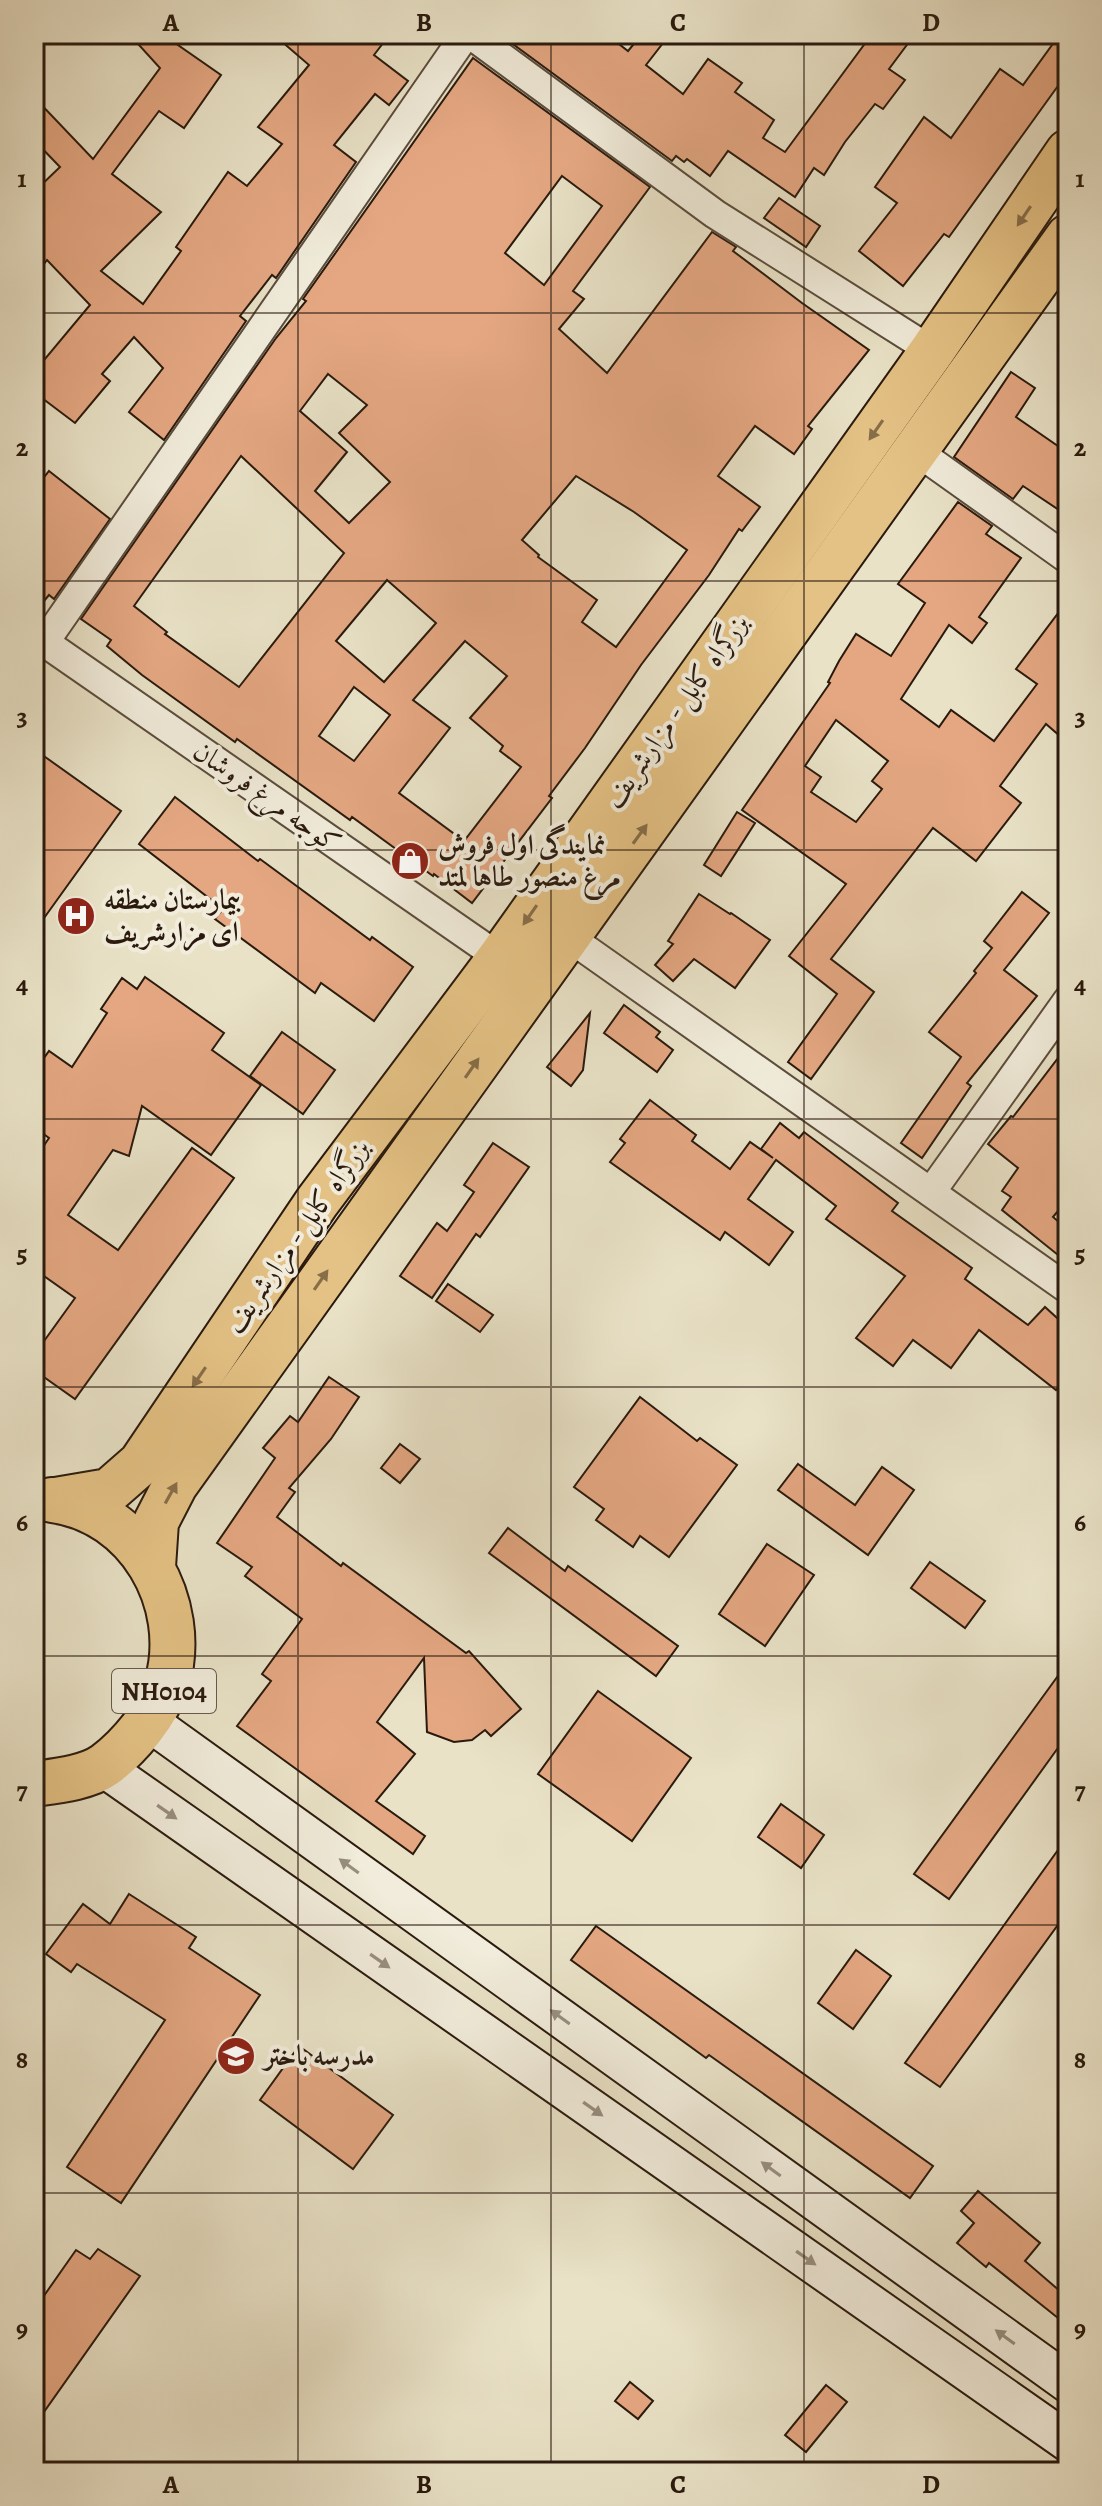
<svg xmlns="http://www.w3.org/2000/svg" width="1102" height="2506" viewBox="0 0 1102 2506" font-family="Alegreya,Amiri,serif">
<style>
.building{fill:#e4a782;stroke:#2a1a0e;stroke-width:2;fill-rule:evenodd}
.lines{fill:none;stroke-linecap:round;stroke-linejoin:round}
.minor-casing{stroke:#5a4c3c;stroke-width:32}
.secondary-casing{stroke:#2a1a0e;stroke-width:42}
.trunk-casing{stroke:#2a1a0e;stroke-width:48}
.minor{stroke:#f1ecdb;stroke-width:28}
.secondary{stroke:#f1ecdb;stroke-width:38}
.trunk{stroke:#e4c184;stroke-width:44}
.oneway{fill:#876e49}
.oneway2{fill:#978e7f}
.grid{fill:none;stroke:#2a1a0e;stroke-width:2;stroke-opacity:0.55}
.labels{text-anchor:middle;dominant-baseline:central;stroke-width:8;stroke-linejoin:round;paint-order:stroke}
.shield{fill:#f1ecdb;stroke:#66594c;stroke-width:2}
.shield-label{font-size:26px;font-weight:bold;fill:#2a1a0e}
.street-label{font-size:28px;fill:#2a1a0e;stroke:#f1ecdb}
.poi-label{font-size:28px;font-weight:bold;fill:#2a1a0e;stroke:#f1ecdb;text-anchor:start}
.neatline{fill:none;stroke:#2a1a0e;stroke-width:3}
.grid-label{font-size:26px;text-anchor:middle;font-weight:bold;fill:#2a1a0e}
</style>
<rect width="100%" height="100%" fill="#e9e2c7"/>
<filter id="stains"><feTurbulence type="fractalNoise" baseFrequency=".0025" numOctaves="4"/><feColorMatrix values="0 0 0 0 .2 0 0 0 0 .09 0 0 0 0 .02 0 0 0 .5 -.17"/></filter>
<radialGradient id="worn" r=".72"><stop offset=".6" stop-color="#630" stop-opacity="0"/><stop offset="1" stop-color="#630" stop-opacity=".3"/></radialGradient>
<g class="building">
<polygon points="129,34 187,34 178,45 221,75 184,128 159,111 112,174 161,212 101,271 143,304 181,251 176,247 228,172 247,186 282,144 258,127 309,65 273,34 390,34 374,55 408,81 389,105 375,94 334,145 356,162 276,278 272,275 240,316 246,321 164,440 129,412 163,368 134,337 102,374 110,381 75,423 34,392 34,372 90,305 47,260 34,277 34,192 60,167 34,140 34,97 93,159 160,68"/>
<polygon points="499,34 606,34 628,51 642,34 670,34 646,65 683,94 708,59 742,83 735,92 774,120 763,138 785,152 872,34 915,34 889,69 905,80 883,109 875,104 845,142 824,175 814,168 795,197 728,151 710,176 687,159 684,162 676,156 672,161"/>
<polygon points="1060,34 1068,34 1068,72 949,237 944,234 903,286 859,251 897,203 875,187 924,117 951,138 1000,69 1023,85"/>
<path d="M 473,58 L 650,187 L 573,291 L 584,299 L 559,329 L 607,373 L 712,232 L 736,247 L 733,251 L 802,303 L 869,350 L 808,426 L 812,429 L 794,454 L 755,426 L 718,476 L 760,507 L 742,531 L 739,529 L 709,575 L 641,665 L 585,748 L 549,796 L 552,798 L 472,903 L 434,874 L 433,876 L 352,817 L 350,820 L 237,739 L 235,742 L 142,675 L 107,646 L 111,640 L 81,619 L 276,338 L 306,301 L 303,299 ZM 562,176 L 602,206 L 544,285 L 505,253 ZM 328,374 L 367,405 L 339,433 L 390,482 L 349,523 L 315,491 L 347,452 L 300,411 ZM 241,456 L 344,553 L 239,687 L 165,634 L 167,632 L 134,606 ZM 576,476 L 634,512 L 687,550 L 616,647 L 582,622 L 597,600 L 538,557 L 539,555 L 522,540 ZM 387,580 L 436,623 L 384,682 L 336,641 ZM 465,641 L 507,676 L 470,718 L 503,746 L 500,751 L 521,767 L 464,841 L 399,793 L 450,728 L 413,700 ZM 354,687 L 390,715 L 354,761 L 319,736 Z"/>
<polygon points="779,198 820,226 806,247 764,218"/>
<polygon points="1011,372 1035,388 1016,417 1068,453 1068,516 1023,486 1013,499 954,457"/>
<polygon points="49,471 110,519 54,599 49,595 34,613 34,490"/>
<path d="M 958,502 L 992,526 L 986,534 L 1021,558 L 979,617 L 987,623 L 972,643 L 949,625 L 901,699 L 939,727 L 951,710 L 994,741 L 1037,684 L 1016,669 L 1068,600 L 1068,743 L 1046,724 L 1000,786 L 1021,803 L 976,861 L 933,828 L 831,959 L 874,992 L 811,1079 L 788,1062 L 837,994 L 789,956 L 846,884 L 742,810 L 830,683 L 828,682 L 839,661 L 856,634 L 891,656 L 925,603 L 898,584 ZM 836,720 L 888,761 L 872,781 L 882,789 L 856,822 L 811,792 L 821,777 L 805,766 Z"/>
<polygon points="34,749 121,811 34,932"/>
<polygon points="175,797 258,861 260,859 370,940 372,937 413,967 374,1021 321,983 315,993 215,919 223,909 139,844"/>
<polygon points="737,812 755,823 721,876 704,865"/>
<polygon points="1022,892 1049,913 1004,970 1037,996 967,1083 971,1086 922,1158 901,1143 961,1057 929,1032 976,973 974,971 992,948 984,941"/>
<polygon points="699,894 730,914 731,913 770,940 735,988 694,959 673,981 655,965 673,944 668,941"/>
<polygon points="145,977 224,1033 212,1050 261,1085 211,1155 142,1106 129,1156 113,1150 68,1215 118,1250 192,1148 234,1178 75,1399 34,1370 34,1355 75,1298 34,1269 34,1160 49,1138 34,1127 34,1072 49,1051 72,1067 107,1013 101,1009 122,978 137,989"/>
<polygon points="624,1005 660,1032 656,1037 673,1050 657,1072 604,1033"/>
<polygon points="590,1013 583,1070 571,1086 547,1067"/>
<polygon points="282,1032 335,1070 303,1114 250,1076"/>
<polygon points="1068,1045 1068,1199 1053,1217 1068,1230 1068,1263 1002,1210 1011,1197 1002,1191 1018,1168 988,1144 1011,1116 1013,1117"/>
<polygon points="650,1100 696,1135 692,1141 730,1169 750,1142 773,1158 761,1149 780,1123 799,1138 804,1132 898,1203 892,1211 972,1268 965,1279 1028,1325 1045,1307 1068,1328 1068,1375 1056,1390 979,1330 951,1368 913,1340 893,1366 856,1338 905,1276 826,1219 836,1206 776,1160 748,1199 793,1232 769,1265 725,1232 720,1240 610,1162 625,1143 620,1139"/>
<polygon points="493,1143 529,1167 480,1237 476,1234 432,1298 400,1276 437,1223 447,1231 474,1192 464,1185"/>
<polygon points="448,1284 493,1315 480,1332 436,1301"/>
<polygon points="329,1377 359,1397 331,1439 289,1488 295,1492 277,1517 341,1566 343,1563 466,1653 469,1651 521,1709 491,1736 485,1730 472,1740 454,1742 427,1732 424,1658 377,1722 415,1754 376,1801 425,1836 413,1854 237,1726 271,1681 262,1674 302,1619 245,1576 252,1567 217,1543 275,1458 263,1448 290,1416 298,1422"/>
<polygon points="640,1397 697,1441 700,1438 737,1465 669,1557 640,1536 633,1547 596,1520 604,1509 574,1487"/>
<polygon points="400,1444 420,1459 400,1483 381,1468"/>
<polygon points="798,1464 855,1505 882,1467 914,1490 868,1555 778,1490"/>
<polygon points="508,1528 565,1571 568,1566 678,1646 656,1676 489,1553"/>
<polygon points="767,1544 814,1575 765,1646 719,1614"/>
<polygon points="930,1562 985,1601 965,1628 911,1588"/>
<polygon points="1068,1662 1068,1734 949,1899 914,1874"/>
<polygon points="598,1691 691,1758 632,1841 538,1774"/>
<polygon points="781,1804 824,1835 801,1868 758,1837"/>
<polygon points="1068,1836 1068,1911 940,2087 905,2063"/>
<polygon points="129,1894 196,1937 189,1948 260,1995 121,2203 67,2167 165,2020 77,1964 71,1972 46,1954 83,1904 110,1924"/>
<polygon points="596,1926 933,2166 910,2198 709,2055 706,2058 571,1960"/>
<polygon points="856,1950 891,1976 853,2029 818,2003"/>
<polygon points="299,2046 393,2115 353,2169 260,2100"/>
<polygon points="978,2191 1040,2243 1025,2261 1068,2298 1068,2326 989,2263 986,2267 957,2243 974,2223 961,2211"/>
<polygon points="98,2249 140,2276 34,2426 34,2310 76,2250 90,2259"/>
<polygon points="630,2382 653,2401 638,2419 615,2401"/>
<polygon points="826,2385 847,2402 806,2452 785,2435"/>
</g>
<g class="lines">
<defs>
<g id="minor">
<polyline points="470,34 715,214 932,351"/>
<polyline points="915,450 1068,559"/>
<polyline points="34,635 500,958"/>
<polyline points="44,643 466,34"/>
<polyline points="567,936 1068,1289"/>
<polyline points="931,1192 1068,1000"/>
</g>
<g id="secondary">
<polyline points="148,1721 1068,2383"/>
<polyline points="103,1767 1068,2442"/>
</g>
<g id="trunk">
<polyline points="56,1500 109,1491 141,1463 317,1202 500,958 932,351 1068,152"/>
<polyline points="153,1567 156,1522 175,1485 1068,237"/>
<path d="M 34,1784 C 55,1781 87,1778 105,1765 C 129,1747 158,1713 167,1683 C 190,1603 138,1511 52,1500"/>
</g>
</defs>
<use href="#minor" class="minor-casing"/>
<use href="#secondary" class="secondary-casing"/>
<use href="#trunk" class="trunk-casing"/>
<use href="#minor" class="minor"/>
<use href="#secondary" class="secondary"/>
<use href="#trunk" class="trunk"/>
</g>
<defs><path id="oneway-solid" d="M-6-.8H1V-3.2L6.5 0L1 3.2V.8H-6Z" transform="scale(2)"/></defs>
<g class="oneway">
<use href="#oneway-solid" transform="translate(1024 216) rotate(124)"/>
<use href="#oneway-solid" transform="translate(876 430) rotate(125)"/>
<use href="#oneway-solid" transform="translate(640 834) rotate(-54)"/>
<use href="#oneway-solid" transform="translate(530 915) rotate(125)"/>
<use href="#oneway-solid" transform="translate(472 1068) rotate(-55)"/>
<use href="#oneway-solid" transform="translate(321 1280) rotate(-55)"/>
<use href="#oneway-solid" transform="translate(199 1377) rotate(124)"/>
<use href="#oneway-solid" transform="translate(171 1493) rotate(-61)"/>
</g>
<g class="oneway2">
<use href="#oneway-solid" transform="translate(167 1812) rotate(35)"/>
<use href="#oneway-solid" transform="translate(349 1866) rotate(-144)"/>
<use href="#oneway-solid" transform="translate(380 1961) rotate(35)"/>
<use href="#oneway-solid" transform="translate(560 2017) rotate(-144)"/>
<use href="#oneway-solid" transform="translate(593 2109) rotate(35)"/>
<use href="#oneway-solid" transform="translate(771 2169) rotate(-144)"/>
<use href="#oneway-solid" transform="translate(806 2258) rotate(35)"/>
<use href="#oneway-solid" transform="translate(1005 2337) rotate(-144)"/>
</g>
<path class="grid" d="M 298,34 L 298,2472M 551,34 L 551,2472M 804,34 L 804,2472M 34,313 L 1068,313M 34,581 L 1068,581M 34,850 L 1068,850M 34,1119 L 1068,1119M 34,1387 L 1068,1387M 34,1656 L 1068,1656M 34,1925 L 1068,1925M 34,2193 L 1068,2193"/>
<defs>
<symbol id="shop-disc" viewBox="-11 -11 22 22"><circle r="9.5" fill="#8f2418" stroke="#f1ecdb"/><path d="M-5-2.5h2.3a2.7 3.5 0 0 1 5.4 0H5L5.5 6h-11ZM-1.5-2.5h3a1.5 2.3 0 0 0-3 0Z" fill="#fff"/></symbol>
<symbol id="hospital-disc" viewBox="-11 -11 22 22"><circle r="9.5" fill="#8f2418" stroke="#f1ecdb"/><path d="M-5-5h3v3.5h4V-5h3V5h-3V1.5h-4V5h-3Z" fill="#fff"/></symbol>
<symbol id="school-disc" viewBox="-11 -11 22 22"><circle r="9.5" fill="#8f2418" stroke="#f1ecdb"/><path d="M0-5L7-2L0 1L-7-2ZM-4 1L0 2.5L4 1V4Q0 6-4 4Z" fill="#fff"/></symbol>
</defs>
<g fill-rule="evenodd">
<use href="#shop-disc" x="388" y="839" width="44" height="44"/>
<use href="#hospital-disc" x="54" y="894" width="44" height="44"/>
<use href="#school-disc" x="214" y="2034" width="44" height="44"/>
</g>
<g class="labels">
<rect class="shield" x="112" y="1669" width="104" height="44" rx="6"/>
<g class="shield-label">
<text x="164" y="1691">NH0104</text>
</g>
<g class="street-label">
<text transform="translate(676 711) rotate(-55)">بزرگراه کابل - مزارشریف</text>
<text transform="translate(267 797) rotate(35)">كوجه مرغ فروشان</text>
<text transform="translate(297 1236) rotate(-55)">بزرگراه کابل - مزارشریف</text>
</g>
<g class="poi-label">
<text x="438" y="845">نمایندگی اول فروش<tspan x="438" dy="32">مرغ منصور طاها لمتد</tspan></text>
<text x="104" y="900">بیمارستان منطقه<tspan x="104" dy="32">ای مزارشریف</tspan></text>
<text x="264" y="2056">مدرسه باختر</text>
</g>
</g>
<rect width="1102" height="2506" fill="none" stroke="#e9e2c7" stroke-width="88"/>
<rect x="44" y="44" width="1014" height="2418" class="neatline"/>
<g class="grid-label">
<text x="171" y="31">A</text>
<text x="424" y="31">B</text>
<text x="678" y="31">C</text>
<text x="931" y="31">D</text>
<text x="22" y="187">1</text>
<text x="1080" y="187">1</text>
<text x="22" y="456">2</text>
<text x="1080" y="456">2</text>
<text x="22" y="725">3</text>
<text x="1080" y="725">3</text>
<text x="22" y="993">4</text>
<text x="1080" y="993">4</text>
<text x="22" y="1262">5</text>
<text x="1080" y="1262">5</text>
<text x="22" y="1531">6</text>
<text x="1080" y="1531">6</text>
<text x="22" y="1799">7</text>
<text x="1080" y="1799">7</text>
<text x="22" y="2068">8</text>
<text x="1080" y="2068">8</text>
<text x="22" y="2337">9</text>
<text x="1080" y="2337">9</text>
<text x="171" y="2493">A</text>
<text x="424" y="2493">B</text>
<text x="678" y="2493">C</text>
<text x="931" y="2493">D</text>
</g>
<rect width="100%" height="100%" filter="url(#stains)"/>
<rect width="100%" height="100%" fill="url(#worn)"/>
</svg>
